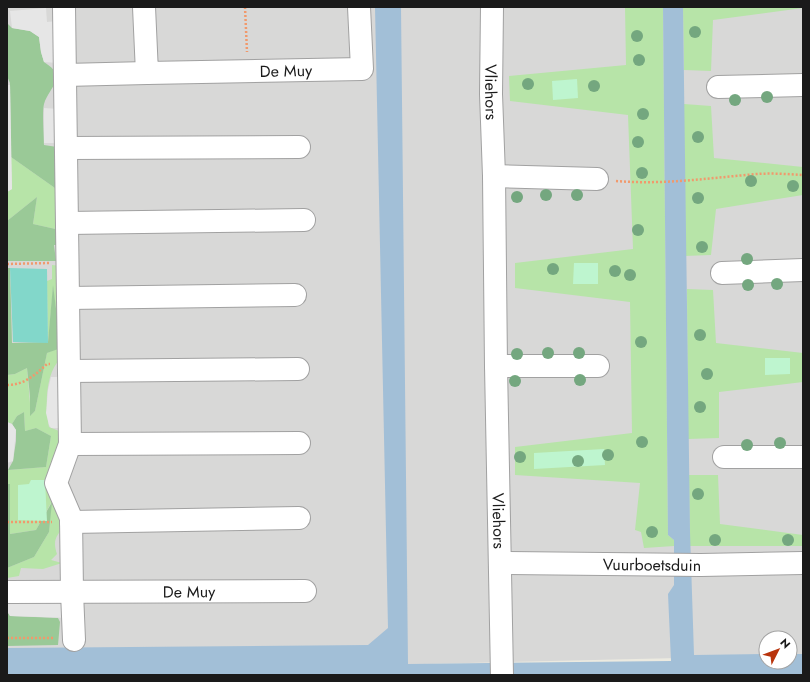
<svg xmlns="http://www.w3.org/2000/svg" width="810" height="682" viewBox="0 0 810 682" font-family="Jost,sans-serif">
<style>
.residential{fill:#d8d8d7}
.grass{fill:#b7e4a8}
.forest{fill:#9ac997}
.park{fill:#bef5cf}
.pitch{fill:#82d7ca}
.parking{fill:#e6e6e6}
.water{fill:#a2bfd7}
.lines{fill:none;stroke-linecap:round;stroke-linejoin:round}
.minor-casing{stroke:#a1a1a1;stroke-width:24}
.path{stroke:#f1996c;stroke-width:2.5;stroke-dasharray:2 2;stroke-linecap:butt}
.minor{stroke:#fff;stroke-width:22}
.tree{fill:#74a77f}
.labels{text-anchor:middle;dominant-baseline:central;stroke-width:3;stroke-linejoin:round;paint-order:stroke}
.street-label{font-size:16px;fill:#1a1a1a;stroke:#fff}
</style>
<rect width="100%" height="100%" fill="#eceae0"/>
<polygon class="residential" points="7,7 803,7 803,655 790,656 790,638 766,638 766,656 383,665 7,664"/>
<g class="grass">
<polygon points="625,7 663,7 668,535 674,540 674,546 644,548 641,532 635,530 640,483 515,475 515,447 632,433 630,302 515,288 515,263 633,249 628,115 510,101 509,76 626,65"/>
<polygon points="683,7 803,7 803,8 713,20 711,71 684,70"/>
<polygon points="684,104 711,106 714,158 803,167 803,195 716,209 711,255 684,256"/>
<polygon points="11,157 55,188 60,230 33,224 37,197 7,221 7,192 12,189"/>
<path d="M 52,265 L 61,266 L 61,358 C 45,373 45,407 49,427 L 64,433 C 59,449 51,466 52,482 C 52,497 60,512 65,525 C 57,536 52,539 57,554 L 51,560 L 62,563 L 43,569 L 21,568 L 19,576 L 7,578 L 7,568 L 34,557 L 49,532 L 51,503 L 36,530 L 10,534 L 10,484 L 7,484 L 8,470 L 46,467 L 51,436 L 36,428 L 25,431 L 24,412 L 17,416 L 12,424 L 7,422 L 7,375 L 15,374 L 27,368 L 31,415 L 35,411 L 47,353 L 61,347 L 53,288 L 48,343 L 47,281 L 52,279 Z"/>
<polygon points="687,289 713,290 716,343 803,353 803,382 719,392 719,438 688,439"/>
<polygon points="689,475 718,475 720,524 803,535 803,546 690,546"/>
</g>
<g class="forest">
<path d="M 7,23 L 12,28 L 30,31 L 39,37 L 41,52 L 44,62 C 69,78 50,85 44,104 C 42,112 44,136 44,145 L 57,147 L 55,188 L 11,157 L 10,83 L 7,76 Z"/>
<polygon points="37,197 33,224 60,230 61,245 54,245 56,261 7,261 7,221"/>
<polygon points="7,268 10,268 12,343 48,342 53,285 61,348 47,353 35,411 30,416 30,396 27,368 15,374 7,375"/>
<polygon points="24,412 25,431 36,428 51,436 46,467 8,470 13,461 16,441 16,430 12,424 17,416"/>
<polygon points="7,484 10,484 10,534 36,530 52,502 49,532 34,557 7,568"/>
<polygon points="7,611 10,616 58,618 60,622 58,645 7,646"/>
</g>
<g class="park">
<polygon points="577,79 578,98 553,100 552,81"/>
<polygon points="574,263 598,263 598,284 573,284"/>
<polygon points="765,358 790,358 790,374 765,375"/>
<polygon points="604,449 605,465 534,469 534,453"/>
<polygon points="31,480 45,480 47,521 18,520 18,485 29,484"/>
</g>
<polygon class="pitch" points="10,268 47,269 48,343 13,342"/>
<g class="parking">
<polygon points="46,8 47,22 57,21 58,63 44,62 41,52 39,37 30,31 12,28 10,11"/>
<polygon points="7,85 10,85 12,189 7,192"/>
<polygon points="44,108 59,109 60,143 44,143"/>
<polygon points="51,377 63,377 63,428 51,428 49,425 46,413 48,390"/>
<polygon points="7,422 12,424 16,430 13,461 7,463"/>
<polygon points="7,600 68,600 70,618 10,616 7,611"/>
</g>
<polygon class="water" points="375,7 401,7 408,664 671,661 668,594 674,585 674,540 668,535 663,7 683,7 690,532 694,655 766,654 766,662 790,662 790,654 803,654 803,675 7,675 7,648 368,645 388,628"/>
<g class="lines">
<defs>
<g id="minor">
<polyline points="64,7 70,444 56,483 71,518 72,592 74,640"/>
<path id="s1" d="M 144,7 L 147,73 L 362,69 L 359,7"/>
<path id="s2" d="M 492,7 L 491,94 L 494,176 L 496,366 L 502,675"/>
<polyline points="65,75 147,73"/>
<polyline points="718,87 803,85"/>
<polyline points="66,148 299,147"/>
<polyline points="494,176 597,179"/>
<polyline points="67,223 304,220"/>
<polyline points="722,273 803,270"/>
<polyline points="68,298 295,295"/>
<polyline points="496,366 598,366"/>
<polyline points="69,371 298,369"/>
<polyline points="70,444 299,443"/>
<polyline points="724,457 803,457"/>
<polyline points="71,522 299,518"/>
<path id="s3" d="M 500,563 L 701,565 L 803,563"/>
<path id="s4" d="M 7,592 L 305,591"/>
</g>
</defs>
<use href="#minor" class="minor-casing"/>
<g class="path">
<polyline points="245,7 247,52"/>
<path d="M 616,181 C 664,185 709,178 757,174 C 772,173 788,174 803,175"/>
<polyline points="7,264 49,263"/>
<path d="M 7,385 C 24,385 35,375 47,364 L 50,364"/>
<polyline points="7,522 52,522"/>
<polyline points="7,638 54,638"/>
</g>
<use href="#minor" class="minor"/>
</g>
<g class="tree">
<circle cx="695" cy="32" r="6"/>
<circle cx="637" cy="36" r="6"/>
<circle cx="639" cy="60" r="6"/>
<circle cx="528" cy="84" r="6"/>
<circle cx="594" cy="86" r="6"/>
<circle cx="767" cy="97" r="6"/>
<circle cx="735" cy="100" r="6"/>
<circle cx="643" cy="114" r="6"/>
<circle cx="698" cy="137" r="6"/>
<circle cx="638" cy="142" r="6"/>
<circle cx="642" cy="173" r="6"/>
<circle cx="751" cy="181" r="6"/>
<circle cx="793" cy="186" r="6"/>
<circle cx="546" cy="195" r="6"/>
<circle cx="577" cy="195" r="6"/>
<circle cx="517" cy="197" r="6"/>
<circle cx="698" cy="198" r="6"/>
<circle cx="638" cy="230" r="6"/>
<circle cx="702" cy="247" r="6"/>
<circle cx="747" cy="259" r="6"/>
<circle cx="553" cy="269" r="6"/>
<circle cx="615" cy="271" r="6"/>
<circle cx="630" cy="275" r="6"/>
<circle cx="777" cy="284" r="6"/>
<circle cx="748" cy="285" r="6"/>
<circle cx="700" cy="335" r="6"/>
<circle cx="641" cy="342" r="6"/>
<circle cx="548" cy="353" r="6"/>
<circle cx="579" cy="353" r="6"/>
<circle cx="517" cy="354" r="6"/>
<circle cx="707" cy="374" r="6"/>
<circle cx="580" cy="380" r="6"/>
<circle cx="515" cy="381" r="6"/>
<circle cx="700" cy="407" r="6"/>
<circle cx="642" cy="442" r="6"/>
<circle cx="780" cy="443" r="6"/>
<circle cx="747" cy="445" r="6"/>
<circle cx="608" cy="455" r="6"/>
<circle cx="520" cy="457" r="6"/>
<circle cx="578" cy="461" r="6"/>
<circle cx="698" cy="494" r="6"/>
<circle cx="652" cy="532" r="6"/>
<circle cx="715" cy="540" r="6"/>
<circle cx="788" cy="540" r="6"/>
</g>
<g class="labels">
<g class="street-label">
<text stroke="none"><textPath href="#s1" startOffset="205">De Muy</textPath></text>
<text stroke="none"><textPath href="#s2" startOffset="85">Vliehors</textPath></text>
<text stroke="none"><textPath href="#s2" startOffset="514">Vliehors</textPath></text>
<text stroke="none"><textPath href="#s3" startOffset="152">Vuurboetsduin</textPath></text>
<text stroke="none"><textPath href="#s4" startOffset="182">De Muy</textPath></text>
</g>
</g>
<rect width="810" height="682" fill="none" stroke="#1a1a1a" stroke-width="16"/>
<g transform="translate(778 650) rotate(48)"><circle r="19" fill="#ffffff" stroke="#a3a3a3"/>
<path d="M0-3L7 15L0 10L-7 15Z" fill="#b9340c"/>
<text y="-6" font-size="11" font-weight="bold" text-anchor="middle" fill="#1a1a1a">N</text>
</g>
</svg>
